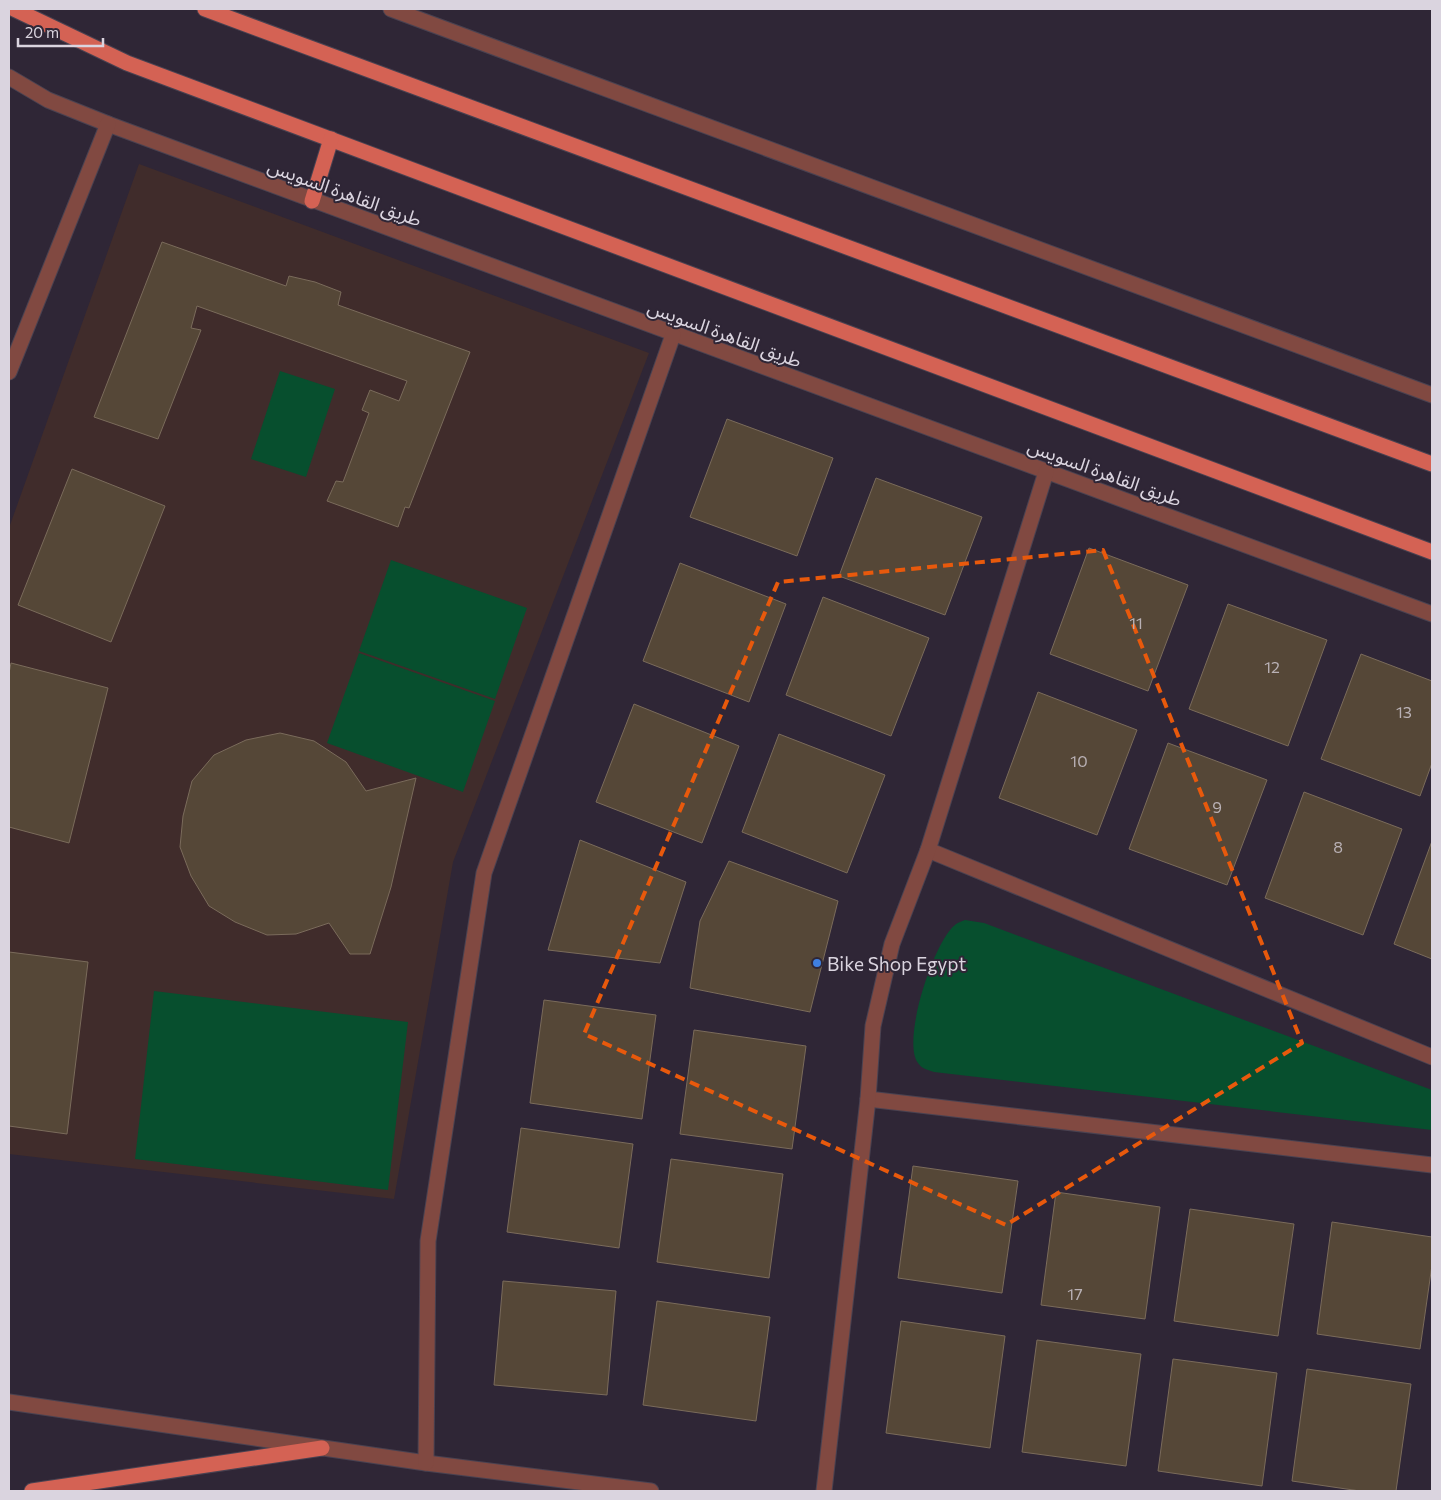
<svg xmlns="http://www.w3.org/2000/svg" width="1441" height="1500" viewBox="0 0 1441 1500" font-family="Commissioner,'Noto Sans Arabic',sans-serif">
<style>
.education{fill:#402c2b}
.green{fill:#074f2e}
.building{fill:#554737;stroke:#7a6b5b}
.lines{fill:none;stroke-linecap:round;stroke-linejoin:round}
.minor-casing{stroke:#4a4251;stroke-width:17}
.major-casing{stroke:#4a4251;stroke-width:17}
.minor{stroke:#814941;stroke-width:15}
.major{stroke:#d46254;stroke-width:15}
.marked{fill:none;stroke:#e8590c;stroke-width:4;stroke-dasharray:10 6;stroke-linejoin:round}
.shop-dot{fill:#3f7fe0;stroke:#2f2636;stroke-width:2}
.labels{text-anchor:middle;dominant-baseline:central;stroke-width:4;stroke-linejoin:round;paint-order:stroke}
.number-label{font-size:16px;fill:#b9b1b5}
.street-label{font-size:19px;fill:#dad4df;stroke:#2f2636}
.poi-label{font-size:19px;fill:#dad4df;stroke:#2f2636;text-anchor:start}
</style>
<rect width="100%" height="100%" fill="#2f2636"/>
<polygon class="education" points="139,164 649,353 453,862 394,1199 9,1154 9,528"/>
<g class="green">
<polygon points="280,371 335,389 306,477 251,459"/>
<polygon points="391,560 527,608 495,699 359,651"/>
<polygon points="359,653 495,701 463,792 327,743"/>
<path d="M 965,920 L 984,923 L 1432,1090 L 1432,1130 L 934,1072 C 928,1070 922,1069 918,1063 C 901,1041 934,941 955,925 C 957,923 962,921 965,920 Z"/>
<polygon points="154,991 408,1022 388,1190 135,1159"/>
</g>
<g class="building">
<polygon points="162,242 286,286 289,276 315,282 341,292 338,305 470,352 409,508 405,507 398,527 327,501 336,481 343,482 369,413 362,410 370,390 399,401 407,381 197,306 191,328 201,330 158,439 94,417"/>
<polygon points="727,419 833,458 797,556 690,517"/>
<polygon points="72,469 165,506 111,642 18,605"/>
<polygon points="876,478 982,517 945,615 839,576"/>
<polygon points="1089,548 1188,585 1148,691 1050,654"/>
<polygon points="680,563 786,604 749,702 643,661"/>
<polygon points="823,597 929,638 891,736 786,695"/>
<polygon points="1228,604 1327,640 1288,746 1189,709"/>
<polygon points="1361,654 1432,681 1432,763 1420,796 1321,759"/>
<polygon points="11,663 108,688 69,843 9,827 9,673"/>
<polygon points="1038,692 1137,730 1097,835 999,798"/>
<polygon points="634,704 739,746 702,843 596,802"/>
<polygon points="280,733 314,741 346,762 366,791 416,778 391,887 370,954 350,954 329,923 296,934 267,935 235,922 209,906 191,876 180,847 183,816 192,781 214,755 246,740"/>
<polygon points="779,734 885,775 847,873 742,832"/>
<polygon points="1168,743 1267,780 1227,885 1129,849"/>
<polygon points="1304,792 1402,829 1363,935 1265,898"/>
<polygon points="580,840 686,882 660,963 548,950"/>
<polygon points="1432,841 1432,959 1394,944"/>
<polygon points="729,861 838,901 810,1012 690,988 700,921"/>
<polygon points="9,952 88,962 67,1134 9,1126"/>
<polygon points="544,1000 656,1015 642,1119 530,1103"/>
<polygon points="694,1030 806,1046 792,1149 680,1134"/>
<polygon points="521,1128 633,1144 619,1248 507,1232"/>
<polygon points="671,1159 783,1174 769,1278 657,1262"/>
<polygon points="913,1166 1018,1181 1002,1293 898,1278"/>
<polygon points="1056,1192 1160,1207 1145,1319 1041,1305"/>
<polygon points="1190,1209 1294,1224 1278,1336 1174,1321"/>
<polygon points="1332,1222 1432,1237 1432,1265 1420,1349 1317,1334"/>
<polygon points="503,1281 616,1291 607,1395 494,1385"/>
<polygon points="657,1301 770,1317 756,1421 643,1405"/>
<polygon points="901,1321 1005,1336 990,1448 886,1433"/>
<polygon points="1037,1340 1141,1354 1126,1466 1022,1452"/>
<polygon points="1173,1359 1277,1373 1262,1486 1158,1471"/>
<polygon points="1307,1369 1411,1384 1396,1491 1360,1491 1292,1481"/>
</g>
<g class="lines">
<defs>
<g id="minor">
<polyline points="391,9 1432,395"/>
<polyline points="9,77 48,100 108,124 1432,614"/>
<polyline points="9,372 108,124"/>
<polyline points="928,850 1432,1057"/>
<polyline points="868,1099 1432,1165"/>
<polyline points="9,1402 426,1463 651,1491"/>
<polyline points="426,1463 428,1241 484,873 673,335"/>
<polyline points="824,1491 868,1099 873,1026 892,944 928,850 1046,472"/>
</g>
<g id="major">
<polyline points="14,9 127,63 1432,552"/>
<polyline points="205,9 1432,464"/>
<polyline points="312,201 331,139"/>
<polyline points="32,1491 322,1448"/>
</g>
</defs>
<use href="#minor" class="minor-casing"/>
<use href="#major" class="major-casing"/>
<use href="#minor" class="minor"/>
<use href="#major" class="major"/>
</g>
<path class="marked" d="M 1103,550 L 1302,1043 L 1006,1225 L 584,1034 L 778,582 Z"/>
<circle class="shop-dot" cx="817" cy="963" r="5"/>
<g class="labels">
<g class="number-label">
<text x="1136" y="622">11</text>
<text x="1272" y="666">12</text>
<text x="1404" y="711">13</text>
<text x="1079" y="760">10</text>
<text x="1217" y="806">9</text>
<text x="1338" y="846">8</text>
<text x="1075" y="1293">17</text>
</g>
<g class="street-label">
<text transform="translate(345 192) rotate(20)">طريق القاهرة السويس</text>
<text transform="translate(725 333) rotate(20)">طريق القاهرة السويس</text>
<text transform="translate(1105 472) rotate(20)">طريق القاهرة السويس</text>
</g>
<g class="poi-label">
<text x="827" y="963">Bike Shop Egypt</text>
</g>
</g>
<rect width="1441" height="1500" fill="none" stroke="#dad4df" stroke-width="20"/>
<path d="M18 38v8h85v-8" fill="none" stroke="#dad4df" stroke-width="2.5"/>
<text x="25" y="38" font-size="15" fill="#dad4df" stroke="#2f2636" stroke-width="4" paint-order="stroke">20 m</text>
</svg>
